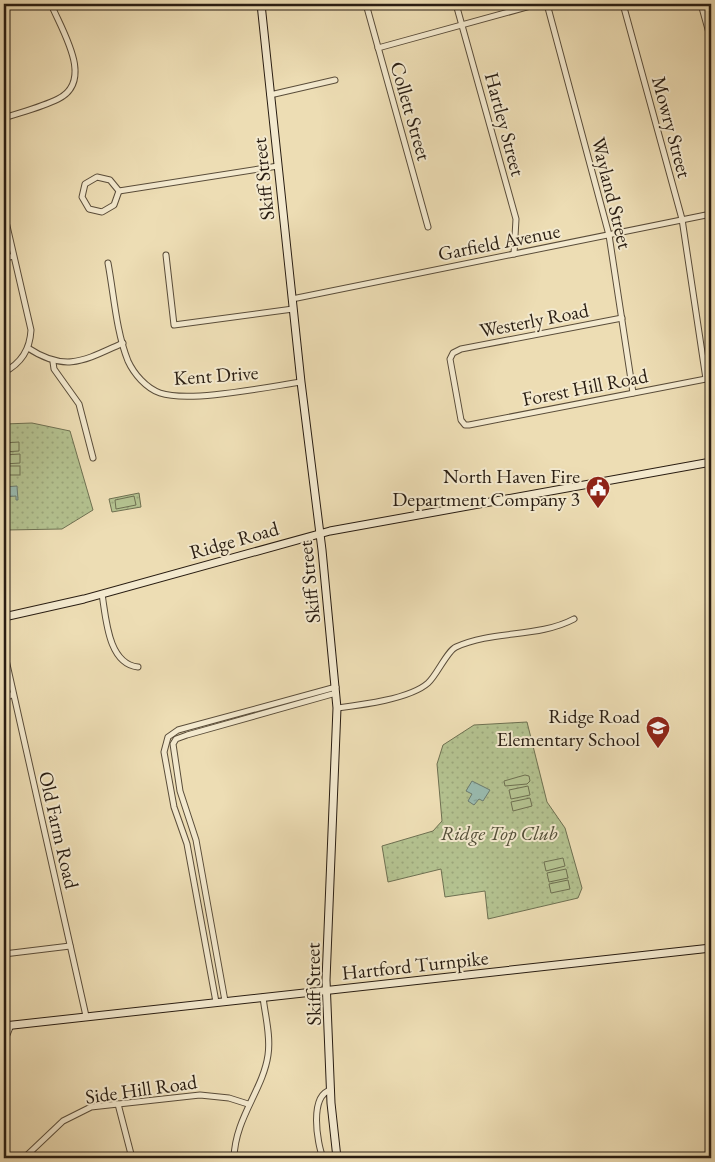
<svg xmlns="http://www.w3.org/2000/svg" width="715" height="1162" viewBox="0 0 715 1162" font-family="'EB Garamond',serif">
<style>
.grass{fill:url(#grass-dots);stroke:#6e7051}
.garden{fill:#b4c290;stroke:#6e7051}
.water{fill:url(#water-ripples);stroke:#6c7c71}
.lines{fill:none;stroke-linecap:round;stroke-linejoin:round}
.minor-casing{stroke:#5a4d3a;stroke-width:7}
.secondary-casing{stroke:#291d12;stroke-width:9}
.minor{stroke:#f3e9ce;stroke-width:5}
.secondary{stroke:#f3e9ce;stroke-width:7}
.labels{text-anchor:middle;dominant-baseline:central;stroke-width:4;stroke-linejoin:round;paint-order:stroke}
.street-label{font-size:20px;fill:#291d12;stroke:#f3e9ce}
.poi-label{font-size:20px;fill:#291d12;stroke:#f3e9ce;text-anchor:end}
.park-label{font-size:20px;font-style:italic;fill:#534f38;stroke:#f3e9ce}
</style>
<defs>
<pattern id="grass-dots" width="8" height="8" patternUnits="userSpaceOnUse" patternTransform="scale(1.25)"><rect width="8" height="8" fill="#b4c290"/><path d="M2 2h.1M6 6h.1" fill="none" stroke="#9ba67b" stroke-width="1.8" stroke-linecap="round"/></pattern>
<pattern id="water-ripples" width="26" height="14" patternUnits="userSpaceOnUse" patternTransform="scale(1.25)"><rect width="26" height="14" fill="#99bbb0"/><path d="M2 4q2-2 4 0t4 0M15 11q2-2 4 0t4 0" fill="none" stroke="#84a096"/></pattern>
</defs>
<rect width="100%" height="100%" fill="#edddb4"/>
<filter id="stains"><feTurbulence type="fractalNoise" baseFrequency=".004" numOctaves="4"/><feColorMatrix values="0 0 0 0 .2 0 0 0 0 .09 0 0 0 0 .02 0 0 0 .5 -.17"/></filter>
<radialGradient id="worn" r=".72"><stop offset=".6" stop-color="#630" stop-opacity="0"/><stop offset="1" stop-color="#630" stop-opacity=".3"/></radialGradient>
<g class="grass">
<polygon points="32,423 70,431 93,510 62,529 6,530 4,522 4,424"/>
<polygon points="139,493 141,507 112,512 109,499"/>
<polygon points="527,722 547,802 565,828 582,888 578,898 488,919 485,891 445,897 441,869 388,882 382,846 433,831 442,821 437,764 443,745 474,725"/>
</g>
<g class="garden">
<polygon points="19,442 19,451 4,452 4,443"/>
<polygon points="20,454 20,463 4,464 4,455"/>
<rect x="4" y="466" width="16" height="9"/>
<polygon points="134,496 136,505 116,509 115,500"/>
<polygon points="525,775 529,776 530,781 527,784 505,786 504,781"/>
<polygon points="528,786 530,795 511,799 509,790"/>
<polygon points="530,798 532,806 513,811 511,802"/>
<polygon points="563,858 565,866 546,871 544,862"/>
<polygon points="566,869 568,878 549,882 547,873"/>
<polygon points="568,880 570,889 551,893 549,884"/>
</g>
<g class="water">
<polygon points="17,486 18,500 16,500 16,496 4,497 4,487"/>
<polygon points="472,781 490,790 483,801 479,799 474,805 468,801 472,794 466,791"/>
</g>
<g class="lines">
<defs>
<g id="minor">
<polyline points="366,4 428,227"/>
<polyline points="456,4 516,219 514,254"/>
<polyline points="547,4 609,235 633,393"/>
<polyline points="623,4 682,219 706,379"/>
<polyline points="701,4 711,40"/>
<polyline points="378,48 538,4"/>
<polyline points="270,95 335,80"/>
<path d="M 4,118 C 22,112 42,107 58,99 C 95,81 62,31 51,4"/>
<polygon points="97,177 110,180 119,191 114,205 102,212 89,209 82,197 85,184"/>
<polyline points="119,191 278,166"/>
<path d="M 4,213 L 31,330 C 30,349 22,363 4,372"/>
<polyline points="166,255 174,325 293,309"/>
<polyline points="4,259 13,256"/>
<path d="M 108,263 C 114,295 116,331 128,361 C 134,374 146,388 160,393 C 190,403 267,387 301,382"/>
<polyline points="292,299 711,214"/>
<polyline points="622,318 461,349 453,353 450,359 461,420 465,425 469,425 711,378"/>
<path d="M 28,348 C 66,373 85,360 123,343"/>
<polyline points="53,362 54,369 79,404 93,458"/>
<path d="M 102,594 C 106,618 108,664 138,667"/>
<polyline points="4,651 86,1016"/>
<polyline points="4,699 13,694"/>
<path d="M 337,708 C 361,705 410,699 428,683 C 437,675 447,651 456,647 C 493,630 538,638 574,619"/>
<polyline points="4,954 70,946"/>
<polyline points="225,1001 196,840 180,791 173,744 176,739 187,735 336,693"/>
<polyline points="216,1002 187,844 174,807 164,752 168,737 178,730 336,687"/>
<polyline points="4,1042 11,1025"/>
<polyline points="118,1104 132,1158"/>
<polyline points="24,1158 63,1121 91,1107 200,1095 229,1098 248,1104"/>
<path d="M 234,1158 C 235,1118 263,1090 268,1055 C 271,1036 265,1015 263,997"/>
<path d="M 323,1158 C 317,1143 309,1095 331,1090"/>
</g>
<g id="secondary">
<polyline points="261,4 301,382 322,550 337,708 326,980 331,1103 337,1158"/>
<polyline points="4,617 84,599 330,531 711,462"/>
<polyline points="4,1026 711,948"/>
</g>
</defs>
<use href="#minor" class="minor-casing"/>
<use href="#secondary" class="secondary-casing"/>
<use href="#minor" class="minor"/>
<use href="#secondary" class="secondary"/>
</g>
<defs>
<symbol id="civic-pin" viewBox="-11 -11 22 30"><path d="M0 17L-7.5 6A9.5 9.5 0 1 1 7.5 6Z" fill="#8f2418" stroke="#f3e9ce"/><path d="M-.6-6.5H3V-4.5H.6V-3L4-1V1h2V6H-6V1h2V-1L-.6-3ZM-1.2 2.5V6h2.4V2.5Z" fill="#fff"/></symbol>
<symbol id="school-pin" viewBox="-11 -11 22 30"><path d="M0 17L-7.5 6A9.5 9.5 0 1 1 7.5 6Z" fill="#8f2418" stroke="#f3e9ce"/><path d="M0-5L7-2L0 1L-7-2ZM-4 1L0 2.5L4 1V4Q0 6-4 4Z" fill="#fff"/></symbol>
</defs>
<g fill-rule="evenodd">
<use href="#civic-pin" x="584" y="474" width="28" height="38"/>
<use href="#school-pin" x="644" y="714" width="28" height="38"/>
</g>
<g class="labels">
<g class="street-label">
<text transform="translate(411 111) rotate(74)">Collett Street</text>
<text transform="translate(505 124) rotate(75)">Hartley Street</text>
<text transform="translate(672 127) rotate(75)">Mowry Street</text>
<text transform="translate(263 179) rotate(-96)">Skiff Street</text>
<text transform="translate(612 193) rotate(76)">Wayland Street</text>
<text transform="translate(499 242) rotate(-11)">Garfield Avenue</text>
<text transform="translate(534 320) rotate(-11)">Westerly Road</text>
<text transform="translate(216 375) rotate(-4)">Kent Drive</text>
<text transform="translate(585 387) rotate(-11)">Forest Hill Road</text>
<text transform="translate(234 540) rotate(-16)">Ridge Road</text>
<text transform="translate(309 582) rotate(-96)">Skiff Street</text>
<text transform="translate(59 830) rotate(77)">Old Farm Road</text>
<text transform="translate(415 965) rotate(-6)">Hartford Turnpike</text>
<text transform="translate(313 984) rotate(-91)">Skiff Street</text>
<text transform="translate(141 1089) rotate(-8)">Side Hill Road</text>
</g>
<g class="poi-label">
<text x="580" y="476">North Haven Fire<tspan x="580" dy="23">Department Company 3</tspan></text>
<text x="640" y="716">Ridge Road<tspan x="640" dy="23">Elementary School</tspan></text>
</g>
<g class="park-label">
<text x="499" y="833">Ridge Top Club</text>
</g>
</g>
<rect width="715" height="1162" fill="none" stroke="#edddb4" stroke-width="20"/>
<rect x="5" y="5" width="705" height="1152" fill="none" stroke="#291d12" stroke-width="2.5"/>
<rect x="10" y="10" width="695" height="1142" fill="none" stroke="#291d12"/>
<rect width="100%" height="100%" filter="url(#stains)"/>
<rect width="100%" height="100%" fill="url(#worn)"/>
</svg>
